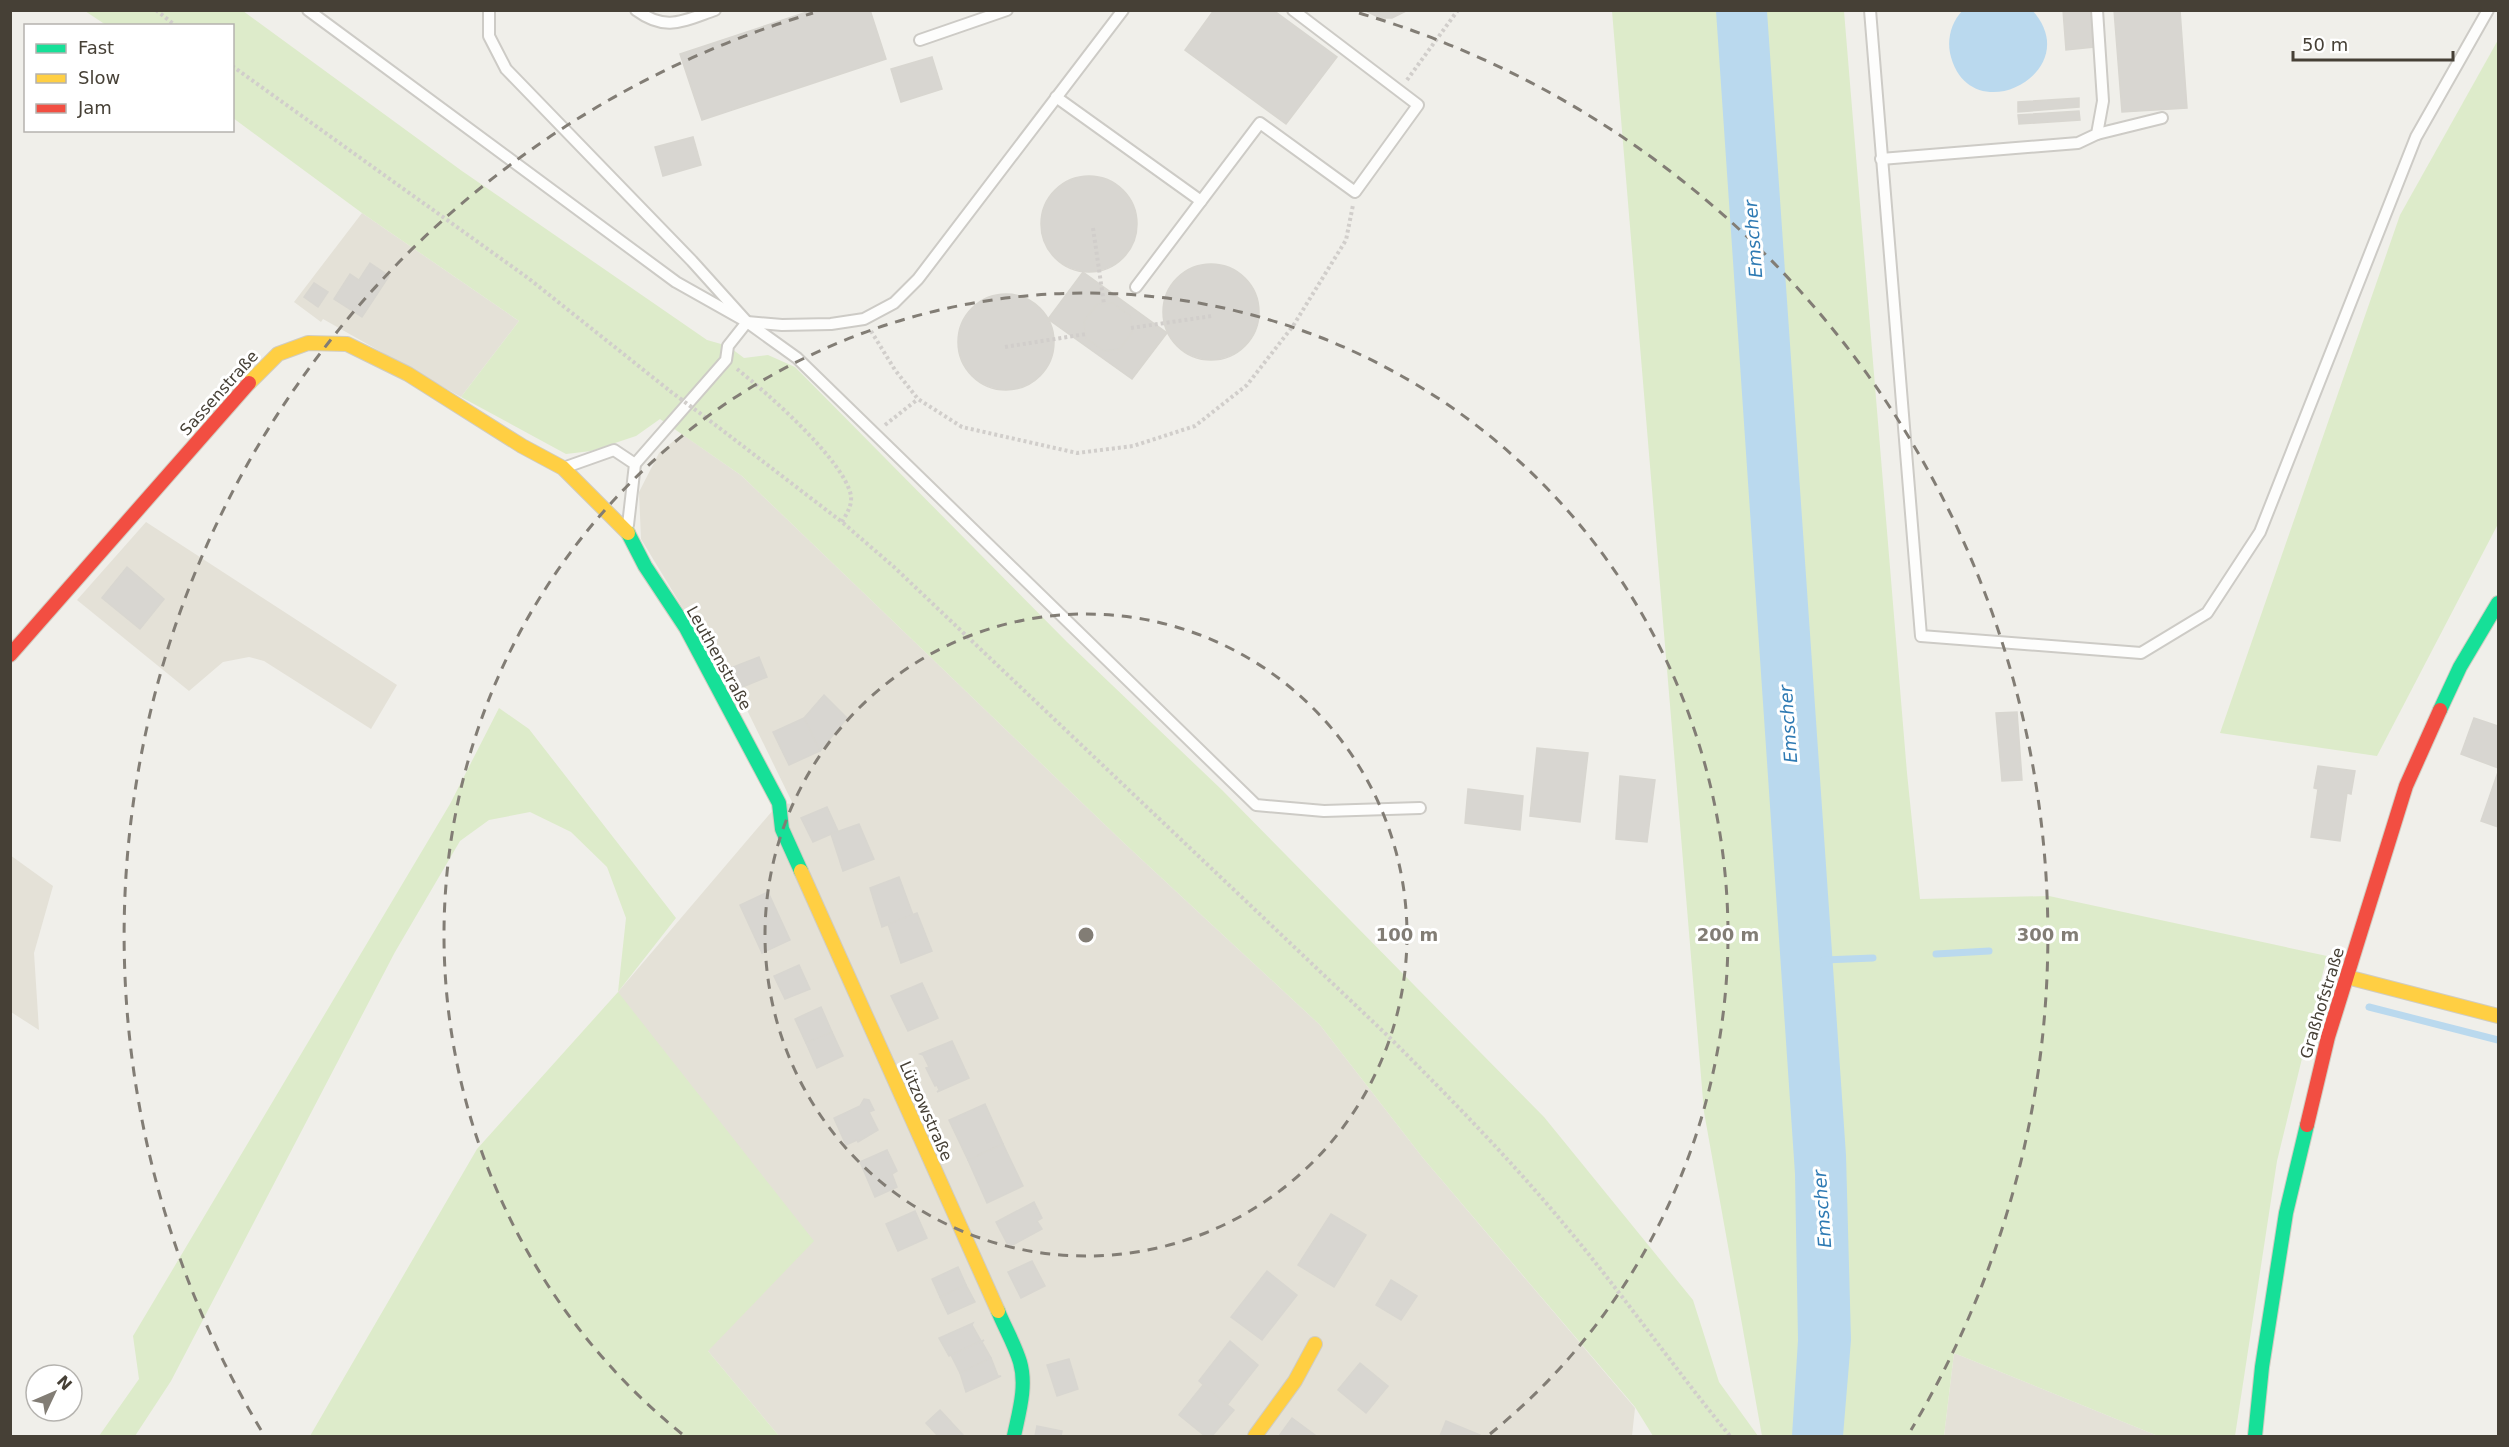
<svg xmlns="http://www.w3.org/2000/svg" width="2509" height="1447" viewBox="0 0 2509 1447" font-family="'DejaVu Sans',sans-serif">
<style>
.residential{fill:#e4e1d7}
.green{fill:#ddebca}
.water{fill:#bad9ee}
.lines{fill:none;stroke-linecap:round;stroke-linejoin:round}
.stream{stroke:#bad9ee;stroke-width:7}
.building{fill:#d8d6d1;stroke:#d8d6d0;stroke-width:1.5}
.lane-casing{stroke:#cdcbc6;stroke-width:14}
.fast-casing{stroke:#d0ccc1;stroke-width:16}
.slow-casing{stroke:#d0ccc1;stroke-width:16}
.jam-casing{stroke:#d0ccc1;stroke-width:16}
.path{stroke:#d1cecb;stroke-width:4;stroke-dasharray:3 3;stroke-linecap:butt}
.lane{stroke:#fdfdfc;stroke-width:10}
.fast{stroke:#16e098;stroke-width:14}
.slow{stroke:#ffcf43;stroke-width:14}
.jam{stroke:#f24e42;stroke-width:14}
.path-bridge{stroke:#d1cecb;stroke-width:4;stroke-dasharray:3 3;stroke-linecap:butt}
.ring{fill:none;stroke:#827d75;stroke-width:3;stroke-dasharray:10 8}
.labels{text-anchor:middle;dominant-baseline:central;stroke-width:6;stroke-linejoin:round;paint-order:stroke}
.street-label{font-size:16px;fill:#464036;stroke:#fff}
.water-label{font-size:18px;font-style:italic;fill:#2e7ab3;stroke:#fff}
.centre{fill:#827d75;stroke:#fff;stroke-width:3}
.ring-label{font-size:18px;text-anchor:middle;font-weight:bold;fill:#827d75;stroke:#fff;stroke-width:6;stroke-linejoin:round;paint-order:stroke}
</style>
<rect width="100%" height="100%" fill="#f0efea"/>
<g class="residential">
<polygon points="362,213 519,321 461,397 323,319 321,322 294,302"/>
<polygon points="682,434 742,476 1124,843 1320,1025 1423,1158 1635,1408 1632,1436 779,1436 708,1351 618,992 779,803 793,804 726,667 704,643 641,539 639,492 659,453"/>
<polygon points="146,522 397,685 371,729 264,661 249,657 223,662 189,691 77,600"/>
<polygon points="10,855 53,886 34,953 39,1030 11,1012"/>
<polygon points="1954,1353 2158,1436 1944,1436"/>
</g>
<g class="green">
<polygon points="85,11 243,11 462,171 707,340 728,346 744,358 768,355 795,367 1067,642 1222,790 1544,1117 1693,1300 1719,1382 1758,1436 1653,1436 1635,1407 1423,1158 1320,1025 1124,843 742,476 660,419 636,436 591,451 566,454 461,397 519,321 362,213 233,118 232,26 106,25"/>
<polygon points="1612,11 1844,11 1907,773 1920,899 2049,896 2327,956 2277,1161 2235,1436 2158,1436 1954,1353 1944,1436 1762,1436 1704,1112"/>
<polygon points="2498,40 2498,524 2377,756 2220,733 2400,215"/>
<polygon points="499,708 529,729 676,918 618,992 814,1241 708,1351 779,1436 310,1436 477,1149 618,992 626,918 607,867 571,832 530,812 489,820 460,841 395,952 171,1381 135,1436 99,1436 139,1379 133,1336 450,804"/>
</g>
<g class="water">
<path d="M 2032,10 C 2089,72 1968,135 1950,53 C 1947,37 1952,22 1962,11 Z"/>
<polygon points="1716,11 1767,11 1846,1155 1851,1340 1843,1436 1792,1436 1798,1340 1795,1174"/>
</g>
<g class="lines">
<g class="stream">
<polyline points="1936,954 1989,951"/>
<polyline points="1824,960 1873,958"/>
<polyline points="2369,1007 2498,1040"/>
</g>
</g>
<g class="building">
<polygon points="813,10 870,10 886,59 702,120 680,54"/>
<polygon points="1214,10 1273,10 1337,57 1286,124 1185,50"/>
<polygon points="1364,10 1408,10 1392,18 1380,18"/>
<polygon points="2063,10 2091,10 2094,47 2066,50"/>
<polygon points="2114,10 2180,10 2187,108 2122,112"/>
<polygon points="932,57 942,89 901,102 891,69"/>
<polygon points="2079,98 2079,107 2018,112 2018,102"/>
<polygon points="2079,111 2080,120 2019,124 2018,115"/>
<polygon points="693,137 701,165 663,176 655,147"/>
<circle cx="1089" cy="224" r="48"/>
<polygon points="370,263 389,276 362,317 334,299 350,274 359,280"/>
<circle cx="1211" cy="312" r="48"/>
<polygon points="1083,272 1167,333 1132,379 1048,319"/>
<polygon points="314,283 328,292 318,307 304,297"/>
<circle cx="1006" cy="342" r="48"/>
<polygon points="1113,303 1130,316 1132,332 1120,349 1104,351 1086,338 1084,321 1097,304"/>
<polygon points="127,567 164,599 140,629 102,598"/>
<polygon points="759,657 767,677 740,688 731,668"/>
<polygon points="824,695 847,718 820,751 804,718"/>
<polygon points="2017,712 2022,780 2002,781 1996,713"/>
<polygon points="804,718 820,751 789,765 773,732"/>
<polygon points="2474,718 2498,726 2498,768 2461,754"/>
<polygon points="1537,748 1588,753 1580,822 1530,816"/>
<polygon points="2318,766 2355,771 2351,794 2347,793 2340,841 2311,837 2318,789 2314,788"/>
<polygon points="2498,772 2498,827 2481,821"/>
<polygon points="1620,776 1655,780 1647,842 1616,839"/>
<polygon points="1468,789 1523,796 1520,830 1465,823"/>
<polygon points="827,807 838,831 813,842 801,818"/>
<polygon points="859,824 874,859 843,871 831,834"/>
<polygon points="899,877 913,915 882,927 870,888"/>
<polygon points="768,892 790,940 762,953 740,905"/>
<polygon points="917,913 932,951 901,963 888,924"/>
<polygon points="799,965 810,989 785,999 774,976"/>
<polygon points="922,983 938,1018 908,1031 891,996"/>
<polygon points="821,1007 832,1032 806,1043 795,1019"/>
<polygon points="832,1032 843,1056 817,1068 806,1043"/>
<polygon points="952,1041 969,1078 937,1092 939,1090 937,1085 935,1086 926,1068 929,1067 923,1055 920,1054"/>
<polygon points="864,1099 869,1100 874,1110 869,1112 878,1130 858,1142 857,1140 846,1145 834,1118 860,1106"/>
<polygon points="985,1104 1003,1144 968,1160 949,1120"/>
<polygon points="1003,1144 1023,1186 987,1203 968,1160"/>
<polygon points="887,1150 897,1171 892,1174 897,1187 875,1197 860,1162"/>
<polygon points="1034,1202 1042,1218 1037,1221 1042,1229 1009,1247 996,1222"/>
<polygon points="915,1211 927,1238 898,1251 886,1224"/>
<polygon points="1331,1214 1366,1235 1334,1287 1298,1265"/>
<polygon points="1032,1261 1045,1286 1021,1298 1008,1272"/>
<polygon points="958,1267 966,1285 940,1297 932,1279"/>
<polygon points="1267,1271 1297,1295 1262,1340 1231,1317"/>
<polygon points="1391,1280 1417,1296 1401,1320 1376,1305"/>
<polygon points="966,1285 975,1302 948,1314 940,1297"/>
<polygon points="973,1323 972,1325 981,1341 949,1356 939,1338"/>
<polygon points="984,1340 982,1342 991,1358 960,1373 951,1355"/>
<polygon points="1230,1341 1258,1365 1227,1405 1199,1381"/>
<polygon points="991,1358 998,1376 1001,1376 966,1392 960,1373"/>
<polygon points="1069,1359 1078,1389 1057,1396 1047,1365"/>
<polygon points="1360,1363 1388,1386 1366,1413 1338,1390"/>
<polygon points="1203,1385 1234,1410 1212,1436 1205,1436 1179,1415"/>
<polygon points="940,1410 963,1435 962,1436 938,1436 926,1423"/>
<polygon points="1292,1418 1315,1435 1314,1436 1279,1436"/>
<polygon points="1446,1421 1480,1435 1480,1436 1440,1436"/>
<polygon points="1037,1426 1062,1431 1061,1436 1035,1436"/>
</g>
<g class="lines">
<defs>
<g id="lane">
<polyline points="308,10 676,282 747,322 782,325 831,324 864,319 894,303 918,279 1123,10"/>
<polyline points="489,10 489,36 506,69 692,261 747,322 797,358 1256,805 1324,811 1420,808"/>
<path d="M 636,10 C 666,32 683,21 715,10"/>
<polyline points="1870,10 1921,636 2141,653 2207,613 2260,532 2416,137 2488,10"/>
<polyline points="920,40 1007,10"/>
<polyline points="1056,97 1201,201"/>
<polyline points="2097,134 2162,118"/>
<polyline points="1881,159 2078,143 2097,134 2103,101 2097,10"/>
<polyline points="1136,287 1260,123 1355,192 1418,105 1293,10"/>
<polyline points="635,464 726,360 728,346 747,322"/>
<polyline points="566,467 614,450 635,464 628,525"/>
</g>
<g id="fast">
<polyline points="628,533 645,566 686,628 779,803 782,829 801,871"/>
<polyline points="2440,710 2460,667 2498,603"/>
<path d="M 998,1311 C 1005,1328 1015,1345 1020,1362 C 1027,1386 1019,1412 1014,1436"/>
<polyline points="2255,1436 2262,1367 2286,1213 2307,1125"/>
</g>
<g id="slow">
<polyline points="249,383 278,354 308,343 347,344 408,374 522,446 563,468 628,533"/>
<polyline points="801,871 998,1311"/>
<polyline points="2347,977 2498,1016"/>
<polyline points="1255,1436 1295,1381 1315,1344"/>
</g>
<g id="jam">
<polyline points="10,655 249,383"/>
<polyline points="2307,1125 2328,1037 2406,786 2440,710"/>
</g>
</defs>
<use href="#lane" class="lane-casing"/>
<use href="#fast" class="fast-casing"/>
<use href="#slow" class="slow-casing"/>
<use href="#jam" class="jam-casing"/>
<g class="path">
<polyline points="156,10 176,26"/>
<polyline points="232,66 528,278 670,391"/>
<polyline points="1407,80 1458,10"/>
<polyline points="1093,228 1104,304"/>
<polyline points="1131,328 1212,316"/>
<polyline points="871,331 895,370 918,399 962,427 1077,453 1133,446 1195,426 1247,385 1293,326 1346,240 1353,205"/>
<polyline points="1005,347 1086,334"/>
<path d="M 737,369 C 766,392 845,461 851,496 C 852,506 847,513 842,522"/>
<path d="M 705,417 L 842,522 L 894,567 L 1388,1036 C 1450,1098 1512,1161 1568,1229 C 1624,1296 1675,1369 1730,1436"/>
<polyline points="885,425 918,399"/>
</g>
<use href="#lane" class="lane"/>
<use href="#fast" class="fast"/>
<use href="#slow" class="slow"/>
<use href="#jam" class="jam"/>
<polyline class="path-bridge" points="670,391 705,417"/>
</g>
<g class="ring">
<circle cx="1086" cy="935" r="321"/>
<path d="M682 1434A642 642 0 1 1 1490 1434"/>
<path d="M261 1430A962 962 0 0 1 813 13M1359 13A962 962 0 0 1 1911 1430"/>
</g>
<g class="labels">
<g class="street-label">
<text transform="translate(219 393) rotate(-48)">Sassenstraße</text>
<text transform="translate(719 658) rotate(61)">Leuthenstraße</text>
<text transform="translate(2322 1003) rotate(-73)">Graßhofstraße</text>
<text transform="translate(926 1111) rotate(66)">Lützowstraße</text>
</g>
<g class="water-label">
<text transform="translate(1753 239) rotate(-94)">Emscher</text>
<text transform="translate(1788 724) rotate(-94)">Emscher</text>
<text transform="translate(1822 1209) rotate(-94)">Emscher</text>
</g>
</g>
<circle cx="1086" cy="935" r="9" class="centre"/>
<g class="ring-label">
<text x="1407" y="941">100 m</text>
<text x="1728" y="941">200 m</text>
<text x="2048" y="941">300 m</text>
</g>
<rect width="2509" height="1447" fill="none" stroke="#464036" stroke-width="24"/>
<rect x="24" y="24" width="210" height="108" fill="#ffffff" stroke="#b5b3af" stroke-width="1.5"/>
<rect x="36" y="44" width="30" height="9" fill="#16e098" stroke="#b5b3af" stroke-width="1.5"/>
<text x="78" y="54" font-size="18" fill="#464036">Fast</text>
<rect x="36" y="74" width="30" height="9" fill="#ffcf43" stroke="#b5b3af" stroke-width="1.5"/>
<text x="78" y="84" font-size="18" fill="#464036">Slow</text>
<rect x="36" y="104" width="30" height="9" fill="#f24e42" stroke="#b5b3af" stroke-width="1.5"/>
<text x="78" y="114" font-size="18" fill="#464036">Jam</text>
<g transform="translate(54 1393) rotate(46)"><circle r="28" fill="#ffffff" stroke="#b5b3af" stroke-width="1.5"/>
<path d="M0-4.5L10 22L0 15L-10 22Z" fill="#827d75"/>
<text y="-9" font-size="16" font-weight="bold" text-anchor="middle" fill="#464036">N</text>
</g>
<path d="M2293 51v9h160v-9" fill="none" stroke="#464036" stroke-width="3"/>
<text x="2302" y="51" font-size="18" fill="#464036" stroke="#ffffff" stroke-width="4.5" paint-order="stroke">50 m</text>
</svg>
